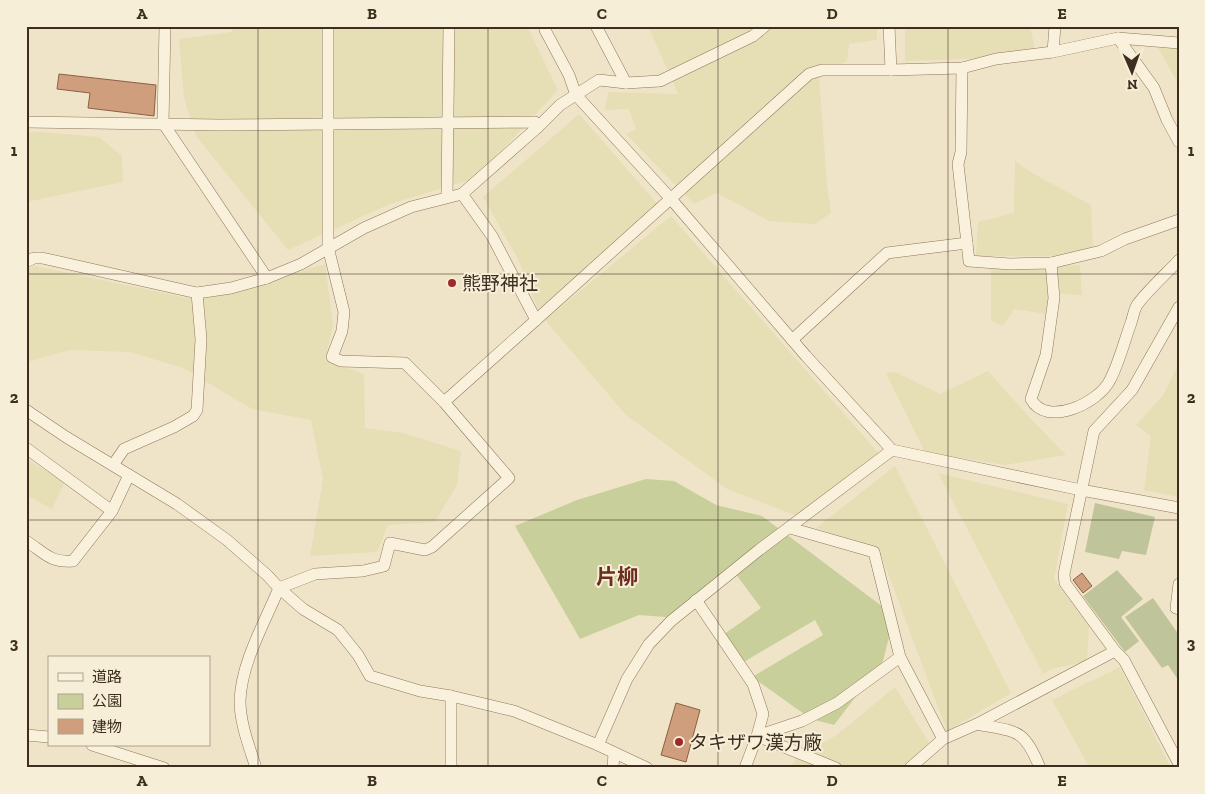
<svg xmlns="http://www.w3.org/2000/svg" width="1205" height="794" viewBox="0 0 1205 794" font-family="'Zilla Slab','Noto Sans JP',serif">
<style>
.farmland{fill:#e6deb5}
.green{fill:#c9cf9b}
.cemetery{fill:#bfc49a}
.building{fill:#cf9f7d;stroke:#8d5f41}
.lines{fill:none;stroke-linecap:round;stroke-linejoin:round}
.minor-casing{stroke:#8d765c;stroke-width:12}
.minor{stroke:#faf1dc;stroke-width:11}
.grid{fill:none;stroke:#3d2e20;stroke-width:1;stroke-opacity:0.55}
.poi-dot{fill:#9e2a2b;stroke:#f7eed8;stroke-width:2}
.labels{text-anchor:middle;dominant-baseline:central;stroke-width:4;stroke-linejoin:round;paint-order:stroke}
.poi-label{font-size:19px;fill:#3d2e20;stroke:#f7eed8;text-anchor:start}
.quarter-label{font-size:21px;font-weight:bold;fill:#6b2e1e;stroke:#f7eed8}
.neatline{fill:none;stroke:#3d2e20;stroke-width:2}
.grid-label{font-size:16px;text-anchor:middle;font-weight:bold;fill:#3d2e20}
</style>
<rect width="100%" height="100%" fill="#f0e4c8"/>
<g class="farmland">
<polygon points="236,26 527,26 558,90 476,178 390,204 288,250 196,136 184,98 179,39 231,32"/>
<polygon points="648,26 877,26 877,40 849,44 847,61 819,76 827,185 831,213 815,224 769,221 717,193 694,204 626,134 636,129 629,109 605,110 608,92 678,94"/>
<polygon points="905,26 1030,26 1035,50 967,59 905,61"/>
<polygon points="1158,48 1179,48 1179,85"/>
<polygon points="579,114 660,207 643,219 538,309 517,257 483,197"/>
<polygon points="26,132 41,132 99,137 122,156 123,182 26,202"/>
<polygon points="1015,161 1032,173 1091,205 1093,249 1054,256 976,256 978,222 1014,213"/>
<polygon points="671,216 880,455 802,518 727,489 626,415 545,320"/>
<polygon points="325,264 333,325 325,360 364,374 365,428 403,433 461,451 457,485 435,522 388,525 377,552 310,556 323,479 311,420 252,409 183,368 130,352 70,350 26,362 26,270 35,266 197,300 231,293"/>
<polygon points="1080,265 1082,295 1051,293 1046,314 1014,309 1003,326 991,321 991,267"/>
<polygon points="1179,363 1179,497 1144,490 1151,436 1136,425 1162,397"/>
<polygon points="988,371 1030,418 1066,455 1005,465 925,452 886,373 895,372 940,394"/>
<polygon points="26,459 65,482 52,509 26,495"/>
<polygon points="895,466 1011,693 947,731 879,549 816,528"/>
<polygon points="938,473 1068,504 1054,579 1089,626 1087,661 1052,669 1043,674"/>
<polygon points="1120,667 1171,768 1090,768 1052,700"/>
<polygon points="895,687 929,743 904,768 791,768 797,756 837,735"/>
</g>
<polygon class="green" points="646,479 674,481 716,505 762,516 891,613 890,633 883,661 834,725 811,719 752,677 823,635 815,620 742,663 723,635 761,608 732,569 671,618 665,617 639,615 580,639 515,526 577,500"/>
<g class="cemetery">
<polygon points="1095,503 1155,517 1146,555 1122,551 1119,559 1085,552"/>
<polygon points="1117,570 1143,599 1121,617 1139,641 1125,652 1083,596"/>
<polygon points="1153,598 1179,635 1179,681 1168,665 1162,668 1125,617"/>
</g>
<g class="building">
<polygon points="59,74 156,85 154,116 88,108 90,93 57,89"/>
<polygon points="1082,573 1092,586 1083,593 1073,580"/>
<polygon points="676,703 700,710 686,762 661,755"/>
</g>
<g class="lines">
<defs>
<g id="minor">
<polyline points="165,26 163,123 267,278"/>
<polyline points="546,26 545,30 569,75 576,95 671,199 806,356 892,450 1081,490 1179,508"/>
<polyline points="596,26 626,83"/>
<polyline points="889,26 891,70"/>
<polyline points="1118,38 1154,88 1167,120 1179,142"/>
<polyline points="1053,52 1055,26"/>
<polyline points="962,68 961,152 958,164 969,261 1010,264 1051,263 1101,251 1125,239 1179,220"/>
<polyline points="26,122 219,125 535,122 538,127"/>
<polyline points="462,194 492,236 536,320"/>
<polyline points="447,196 449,26"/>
<polyline points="26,262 34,258 42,258 197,293 231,288 267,278 301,264 364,228 411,207 462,194 538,127 560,105 599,80 626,83 660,81 753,36 765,26"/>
<path d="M 1051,263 L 1054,298 L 1046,355 L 1031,399 C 1046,428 1099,403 1110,380 C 1119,363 1124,342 1131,323 C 1133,317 1134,310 1137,305 C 1147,291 1167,273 1179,260"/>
<polyline points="1179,307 1132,390 1094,431 1064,574 1065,583 1115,651 1124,660 1179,764"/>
<polyline points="792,340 887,253 967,243"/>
<polyline points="444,402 536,320 809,74 822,70 891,70 962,68 996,59 1053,52 1118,38 1179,43"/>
<polyline points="26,410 66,437 177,504 227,540 267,575 279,588 303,609 338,630 358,655 370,676 420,691 451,696 514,711 598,745 647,768"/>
<polyline points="26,448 112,511"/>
<polyline points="113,465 124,449 174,427 193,416 197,410 201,339 197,293"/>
<polyline points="790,528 874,552 900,657 943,739"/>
<path d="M 26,541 C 45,553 50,563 73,561 L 112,511 L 129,475"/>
<polyline points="1179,584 1176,608 1179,609"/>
<polyline points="696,600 753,684 763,714 757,736 836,768"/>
<polyline points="451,696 451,768"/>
<path d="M 977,724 C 1017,732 1024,728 1040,768"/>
<polyline points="26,735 49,737"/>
<polyline points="92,745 164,768"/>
<polyline points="598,745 627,679 649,644 671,621 759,550 892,450"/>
<path d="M 256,768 C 249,746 240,723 240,701 C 241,663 265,622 279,588 L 315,574 L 363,571 L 384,566 L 390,543 L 425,550 L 432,547 L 509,478 L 444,402 L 405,363 L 341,361 L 332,357 L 342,331 L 344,312 L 328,247 L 328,26"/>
<polyline points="613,768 614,753"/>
<polyline points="745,768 757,736 802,721 837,703 900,657"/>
<polyline points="910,768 943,739 977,724 1115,651"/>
</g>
</defs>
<use href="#minor" class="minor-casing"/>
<use href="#minor" class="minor"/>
</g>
<path class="grid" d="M 258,26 L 258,768M 488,26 L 488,768M 718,26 L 718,768M 948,26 L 948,768M 26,274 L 1179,274M 26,520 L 1179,520"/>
<g class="poi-dot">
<circle cx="452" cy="283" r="5"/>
<circle cx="679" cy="742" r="5"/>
</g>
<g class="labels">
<g class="poi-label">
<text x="462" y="283">熊野神社</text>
<text x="689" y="742">タキザワ漢方廠</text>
</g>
<g class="quarter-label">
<text x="617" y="576">片柳</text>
</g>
</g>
<rect width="1205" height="794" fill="none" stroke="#f7eed8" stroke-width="55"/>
<rect x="48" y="656" width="162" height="90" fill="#f7eed8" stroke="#ada18e"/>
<rect x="58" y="673" width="25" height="8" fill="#faf1dc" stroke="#ada18e"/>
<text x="92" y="682" font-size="15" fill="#3d2e20">道路</text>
<rect x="58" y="694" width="25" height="15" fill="#c9cf9b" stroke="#ada18e"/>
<text x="92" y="706" font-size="15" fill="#3d2e20">公園</text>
<rect x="58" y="719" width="25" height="15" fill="#cf9f7d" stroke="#ada18e"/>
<text x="92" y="732" font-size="15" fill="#3d2e20">建物</text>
<g transform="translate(1132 72) rotate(178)" stroke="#f7eed8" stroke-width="4" paint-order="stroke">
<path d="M0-4L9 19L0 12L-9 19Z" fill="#3d2e20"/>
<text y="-8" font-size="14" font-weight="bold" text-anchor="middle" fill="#3d2e20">N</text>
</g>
<rect x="28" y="28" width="1150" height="738" class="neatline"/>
<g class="grid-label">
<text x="142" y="19">A</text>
<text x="372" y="19">B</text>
<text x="602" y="19">C</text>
<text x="832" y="19">D</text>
<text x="1062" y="19">E</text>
<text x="14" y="156">1</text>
<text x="1191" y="156">1</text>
<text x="14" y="403">2</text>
<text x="1191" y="403">2</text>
<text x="14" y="649">3</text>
<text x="1191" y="649">3</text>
<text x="142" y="786">A</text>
<text x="372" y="786">B</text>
<text x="602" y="786">C</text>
<text x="832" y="786">D</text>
<text x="1062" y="786">E</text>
</g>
</svg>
